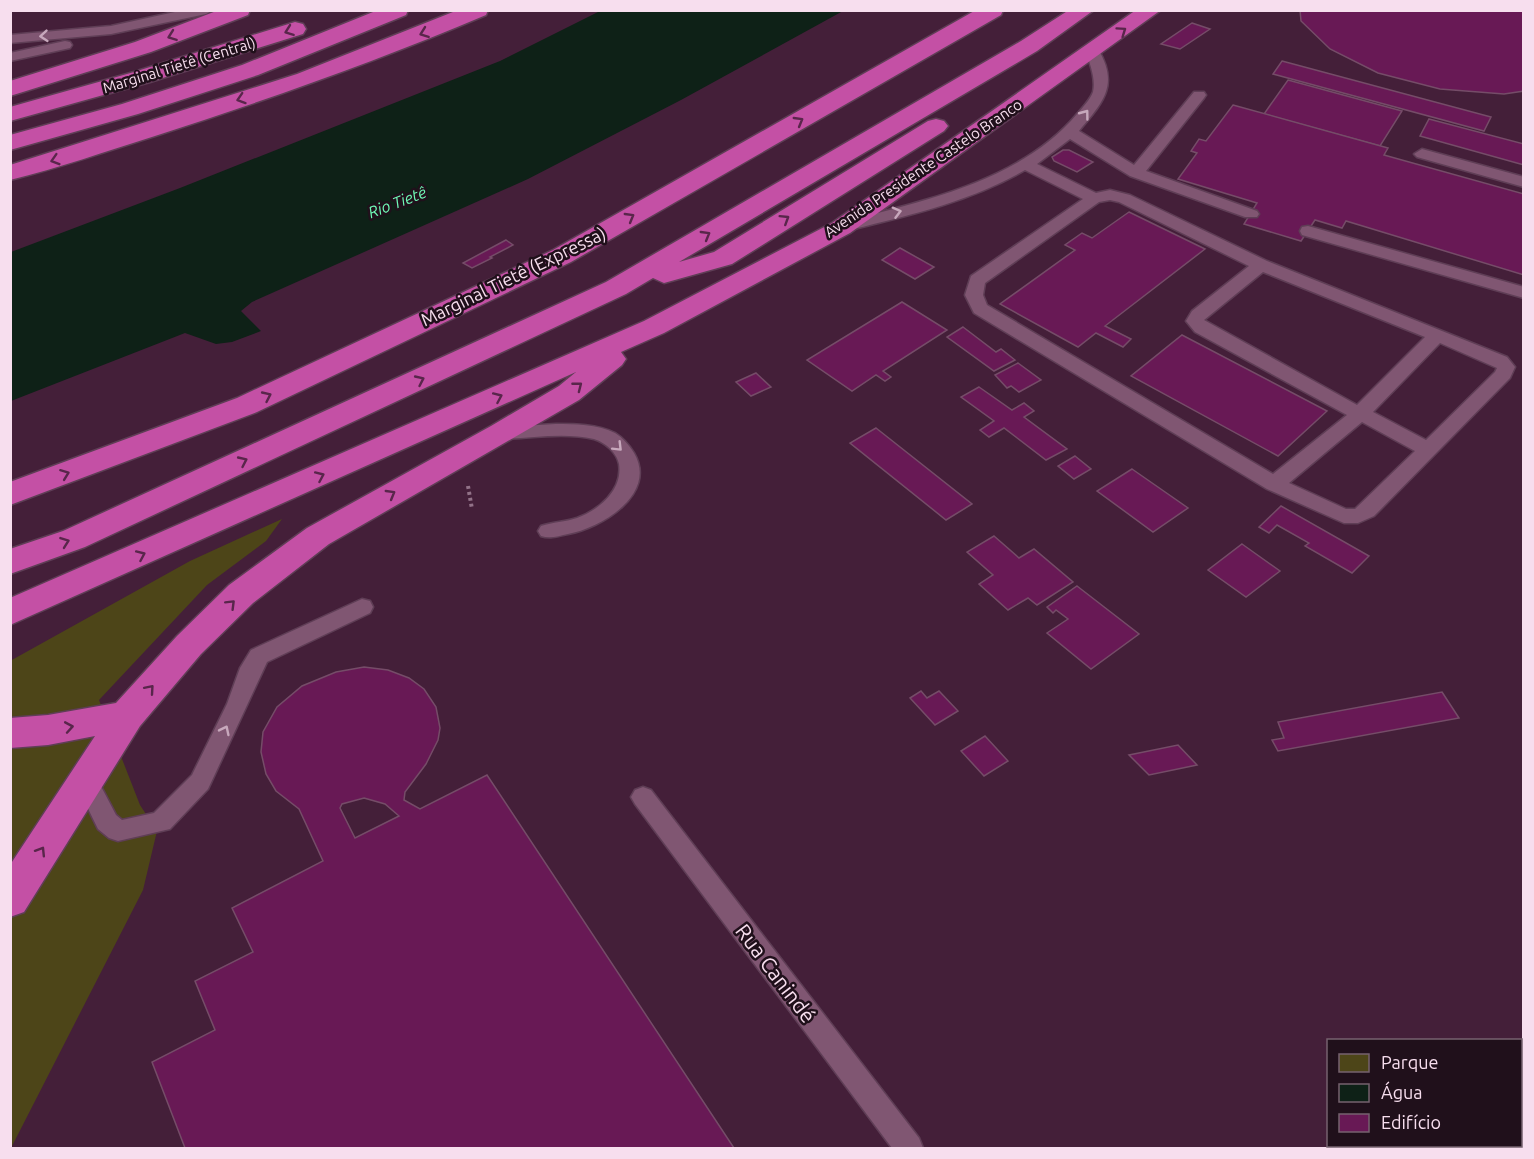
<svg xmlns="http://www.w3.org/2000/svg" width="1534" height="1159" viewBox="0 0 1534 1159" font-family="Ubuntu,sans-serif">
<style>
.green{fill:#4d4518}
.water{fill:#0e2117}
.building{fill:#681955;stroke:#754c68;stroke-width:1.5;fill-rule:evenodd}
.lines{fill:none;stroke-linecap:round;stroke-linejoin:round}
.lane-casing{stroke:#5f3e56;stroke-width:3}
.highway-casing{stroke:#5f3e56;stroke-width:3}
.path{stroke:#927288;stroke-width:4;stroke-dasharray:3 3;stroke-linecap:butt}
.lane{fill:#805672;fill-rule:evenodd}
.highway{fill:#c450a5;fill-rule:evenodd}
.oneway{stroke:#59264b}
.oneway2{stroke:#c7a8bc}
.labels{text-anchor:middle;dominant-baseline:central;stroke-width:5;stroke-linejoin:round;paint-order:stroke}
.far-street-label{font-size:15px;fill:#f7deee;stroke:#20101b}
.far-water-label{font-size:16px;font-style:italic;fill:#6ff9b6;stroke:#20101b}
.street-label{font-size:18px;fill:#f7deee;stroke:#20101b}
.near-street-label{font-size:21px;fill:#f7deee;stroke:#20101b}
</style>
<rect width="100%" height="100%" fill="#441f39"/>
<polygon class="green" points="282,519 266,541 207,585 99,700 140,805 157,831 143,890 11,1148 10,661 190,561"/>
<polygon class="water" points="602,10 843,11 681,100 528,179 252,302 241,311 261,331 232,342 216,344 185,333 11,401 11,252 180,188 500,61"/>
<g class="building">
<polygon points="1300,10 1524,10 1524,91 1504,94 1440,89 1378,73 1330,49 1301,21"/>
<polygon points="1192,23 1210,29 1180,49 1161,44"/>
<polygon points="1282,61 1491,117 1484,131 1273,74"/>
<polygon points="1288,80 1402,111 1380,146 1264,114"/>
<polygon points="1233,105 1388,148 1384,155 1524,194 1524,275 1346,221 1342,228 1315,220 1301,241 1244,224 1257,203 1178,179 1197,153 1191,151 1199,139 1206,141"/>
<polygon points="1429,119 1524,144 1524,165 1420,136"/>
<polygon points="1063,150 1069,150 1093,162 1077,172 1054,161 1052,157"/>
<polygon points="1129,212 1205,249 1105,326 1131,339 1123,347 1096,333 1078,347 1000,304 1075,250 1065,245 1082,233 1092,238"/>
<polygon points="506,240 513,245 490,257 492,258 472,268 463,263"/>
<polygon points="900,248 934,267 915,279 882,260"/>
<polygon points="902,302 947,330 883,371 891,377 885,381 876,375 852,391 807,360"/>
<polygon points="963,327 996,352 1001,349 1015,360 994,371 947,337"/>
<polygon points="1182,335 1327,411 1278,456 1131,376"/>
<polygon points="1018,363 1041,380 1019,392 1011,386 1007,388 995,375"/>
<polygon points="756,373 771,387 751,396 736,382"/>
<polygon points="979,387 1012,410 1024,403 1034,411 1024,417 1067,449 1046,460 1004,428 989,437 980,430 994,421 961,397"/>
<polygon points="876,428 972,504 946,520 850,443"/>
<polygon points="1075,456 1091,469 1074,479 1058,466"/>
<polygon points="1132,469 1188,508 1153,532 1097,491"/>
<polygon points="1281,506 1369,556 1352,573 1305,546 1309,543 1277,525 1269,533 1259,527"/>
<polygon points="994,536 1019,558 1034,549 1073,582 1037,605 1028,598 1008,610 979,584 993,575 967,552"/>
<polygon points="1242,544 1280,571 1246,597 1208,570"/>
<polygon points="1077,586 1139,634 1091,669 1047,633 1068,619 1056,610 1053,613 1047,607"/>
<path d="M 364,667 L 388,670 L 409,678 L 424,689 L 436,707 L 440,728 L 438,740 L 426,764 L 405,792 L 404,800 L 420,809 L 487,775 L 734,1148 L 185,1148 L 152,1062 L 215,1030 L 195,981 L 253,952 L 232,908 L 323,861 L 299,809 L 276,791 L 266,774 L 261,752 L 263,732 L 277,707 L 302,686 L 336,672 ZM 364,798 L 385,804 L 399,816 L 355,838 L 340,808 L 342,804 Z"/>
<polygon points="921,691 927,698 939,691 958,711 935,725 910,698"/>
<polygon points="1442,692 1459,718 1278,751 1272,740 1284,738 1278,722"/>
<polygon points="985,736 1008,761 984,776 961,751"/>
<polygon points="1178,745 1197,765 1149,775 1129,755"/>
</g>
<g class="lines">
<defs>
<g id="lane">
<polygon points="184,10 213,10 206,14 111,34 10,43 10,35 111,26"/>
<polygon points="65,41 70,42 72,45 70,48 10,61 10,53"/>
<path d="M 1093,48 L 1098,49 C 1120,86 1102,103 1079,131 L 1134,165 L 1194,92 L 1204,92 L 1206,95 L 1204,98 L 1146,171 L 1257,211 L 1259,214 L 1257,217 L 1245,217 L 1130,176 L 1070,139 L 1037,164 L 1096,193 L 1110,190 L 1130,195 L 1267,261 L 1507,357 L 1515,367 L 1510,378 L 1374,516 L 1358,523 L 1344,523 L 1267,489 L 974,313 L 965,295 L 971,276 L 1083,199 L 1025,170 C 970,202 903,217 841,232 L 833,227 L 835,224 C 918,202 1019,183 1077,114 C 1082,108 1090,100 1093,92 C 1096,79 1090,64 1086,52 ZM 1110,200 L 1119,202 L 1249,266 L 1192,311 L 1186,321 L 1195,332 L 1347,415 L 1273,474 L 987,305 L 983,295 L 985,283 L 1099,202 ZM 1263,272 L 1425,337 L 1357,405 L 1204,320 ZM 1440,343 L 1497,368 L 1495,372 L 1426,440 L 1373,412 ZM 1362,422 L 1415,451 L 1355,509 L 1346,509 L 1289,483 Z"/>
<polygon points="1422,149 1524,177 1524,187 1417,157 1414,154"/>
<polygon points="1308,226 1524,287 1524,298 1302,235 1300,231 1302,227"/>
<path d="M 556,424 C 575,424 597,424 615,433 C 623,438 629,445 634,453 C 658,494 601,528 568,534 C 559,536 550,539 541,536 L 538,531 L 541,526 C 553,522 565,522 577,518 C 599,510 623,490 619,464 C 617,453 605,442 594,439 C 565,432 531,438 502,439 L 495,438 L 492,433 L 495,428 L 502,427 Z"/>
<polygon points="362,599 370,601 373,607 370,613 267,662 208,789 170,829 118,841 109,838 98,829 74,780 78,773 86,770 94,773 116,815 122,820 154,813 192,775 227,704 240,668 251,650"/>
<polygon points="643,787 651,790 919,1138 923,1148 892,1148 635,804 631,797 635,790"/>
</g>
<g id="highway">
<polygon points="219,10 250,10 248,15 151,52 10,96 10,81 135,42"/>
<polygon points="378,10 408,10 406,15 258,75 138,114 10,150 10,135 122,104 242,65"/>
<path d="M 458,10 L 488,10 L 486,15 C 377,61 267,100 155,136 C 107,151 59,168 10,180 L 10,165 L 297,74 Z"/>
<polygon points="976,10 1003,10 1001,15 571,262 257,412 10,505 10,482 237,398 553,250"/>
<polygon points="1069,10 1094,10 1037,51 679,262 714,252 928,121 936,119 944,121 948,126 944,131 732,264 664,283 653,278 626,294 85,547 10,574 10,549 63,531 606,282 1021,41"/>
<polygon points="1136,10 1161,10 850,233 664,333 621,352 626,359 622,365 579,400 329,544 253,603 201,654 140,726 24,912 10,917 10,865 95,736 48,745 10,748 10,718 48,715 116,703 177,636 229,585 307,528 491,426 559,386 576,372 10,625 10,598 644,321 832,223"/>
<polygon points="295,22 303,24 306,29 303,34 150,82 10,121 10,107 134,72"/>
</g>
</defs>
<use href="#lane" class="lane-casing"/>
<use href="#highway" class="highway-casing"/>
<polyline class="path" points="468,486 472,509"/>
<use href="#lane" class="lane"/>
<use href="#highway" class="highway"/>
</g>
<defs><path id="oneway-chevron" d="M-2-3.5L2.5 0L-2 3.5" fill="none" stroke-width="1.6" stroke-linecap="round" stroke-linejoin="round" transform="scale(1.5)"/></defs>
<g class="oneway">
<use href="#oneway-chevron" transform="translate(289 31) rotate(160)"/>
<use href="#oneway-chevron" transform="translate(1122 31) rotate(-35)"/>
<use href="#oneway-chevron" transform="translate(424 33) rotate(160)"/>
<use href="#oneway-chevron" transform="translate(172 36) rotate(160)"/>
<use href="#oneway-chevron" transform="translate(241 99) rotate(162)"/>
<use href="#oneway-chevron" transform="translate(799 121) rotate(-30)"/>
<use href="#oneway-chevron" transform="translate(55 160) rotate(163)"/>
<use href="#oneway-chevron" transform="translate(630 217) rotate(-30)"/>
<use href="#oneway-chevron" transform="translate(785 219) rotate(-32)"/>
<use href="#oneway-chevron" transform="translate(706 235) rotate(-30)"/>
<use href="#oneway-chevron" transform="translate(420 380) rotate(-25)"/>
<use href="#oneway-chevron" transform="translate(578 386) rotate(-38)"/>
<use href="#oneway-chevron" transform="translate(267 396) rotate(-25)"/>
<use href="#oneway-chevron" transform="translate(498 397) rotate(-24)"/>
<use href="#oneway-chevron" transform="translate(243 461) rotate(-25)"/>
<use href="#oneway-chevron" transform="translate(65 474) rotate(-21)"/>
<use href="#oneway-chevron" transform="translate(320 476) rotate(-24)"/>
<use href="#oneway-chevron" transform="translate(391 494) rotate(-30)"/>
<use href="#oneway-chevron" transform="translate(65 542) rotate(-20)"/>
<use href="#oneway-chevron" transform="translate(141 555) rotate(-24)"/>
<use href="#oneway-chevron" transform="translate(231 604) rotate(-45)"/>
<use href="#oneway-chevron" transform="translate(150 689) rotate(-49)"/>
<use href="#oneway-chevron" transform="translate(69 727) rotate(-10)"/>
<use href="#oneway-chevron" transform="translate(41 851) rotate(-58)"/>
</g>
<g class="oneway2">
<use href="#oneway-chevron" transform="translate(44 36) rotate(175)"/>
<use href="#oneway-chevron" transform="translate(1085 114) rotate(-53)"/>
<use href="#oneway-chevron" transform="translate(897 212) rotate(-15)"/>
<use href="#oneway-chevron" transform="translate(618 447) rotate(45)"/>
<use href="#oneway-chevron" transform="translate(225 730) rotate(-64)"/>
</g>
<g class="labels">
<g class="far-street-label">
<text transform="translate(179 65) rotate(-17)">Marginal Tietê (Central)</text>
<text transform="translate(923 168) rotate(-34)">Avenida Presidente Castelo Branco</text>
</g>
<g class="far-water-label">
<text transform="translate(397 202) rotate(-21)">Rio Tietê</text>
</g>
<g class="street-label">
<text transform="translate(513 276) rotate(-26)">Marginal Tietê (Expressa)</text>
</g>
<g class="near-street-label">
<text transform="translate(776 973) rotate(53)">Rua Canindé</text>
</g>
</g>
<rect width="1534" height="1159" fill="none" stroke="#f7deee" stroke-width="24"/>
<rect x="1327" y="1039" width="195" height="108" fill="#20101b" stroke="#76626f" stroke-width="1.5"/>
<rect x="1339" y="1054" width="30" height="18" fill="#4d4518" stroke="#76626f" stroke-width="1.5"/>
<text x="1381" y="1069" font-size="18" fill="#f7deee">Parque</text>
<rect x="1339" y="1084" width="30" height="18" fill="#0e2117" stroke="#76626f" stroke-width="1.5"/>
<text x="1381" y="1099" font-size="18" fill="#f7deee">Água</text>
<rect x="1339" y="1114" width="30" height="18" fill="#681955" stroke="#76626f" stroke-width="1.5"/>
<text x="1381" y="1129" font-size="18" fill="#f7deee">Edifício</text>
</svg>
